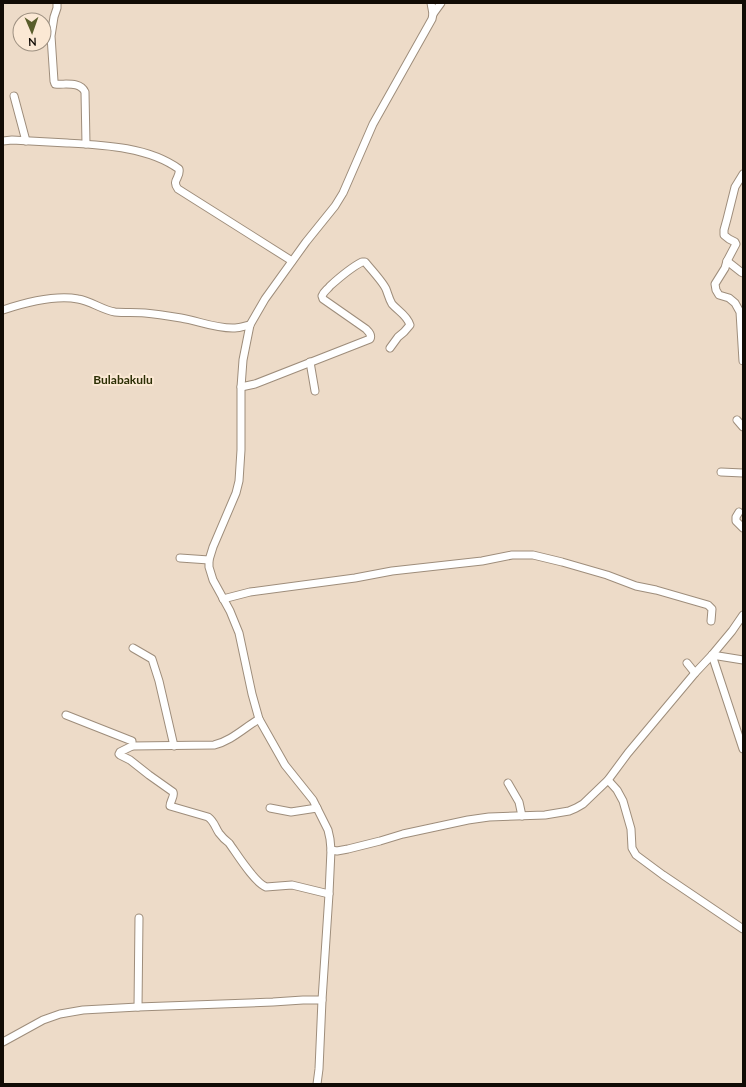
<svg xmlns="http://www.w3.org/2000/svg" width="746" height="1087" viewBox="0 0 746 1087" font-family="Lato,sans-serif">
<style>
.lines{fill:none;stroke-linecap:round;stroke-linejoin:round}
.minor-casing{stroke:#9e8d7b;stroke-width:9}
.minor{stroke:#fff;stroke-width:7}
.labels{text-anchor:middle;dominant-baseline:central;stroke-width:4;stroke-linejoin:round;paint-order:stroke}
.quarter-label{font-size:12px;font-weight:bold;fill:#2c2f05;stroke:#fbe8d4}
</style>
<rect width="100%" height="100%" fill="#eddbc8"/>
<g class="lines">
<defs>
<g id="minor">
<path d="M 57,3 L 57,8 L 54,17 L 51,36 L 54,81 L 55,84 C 65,85 80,81 85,92 L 86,144"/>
<polyline points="433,14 441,3"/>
<polyline points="14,96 26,141"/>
<path d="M 3,141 L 12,140 C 30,141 49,142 67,143 C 104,145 149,147 179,169 C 181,178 171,180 178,189 L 292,261"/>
<polyline points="743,174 735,187 727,219 724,230 724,235 729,239 735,242 736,244 727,261 725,268 715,284 716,290 719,295 729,298 735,303 740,312 743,361"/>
<polyline points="727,261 741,272 743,273"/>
<path d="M 3,310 C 24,303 56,295 78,299 C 91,301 102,310 115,312 C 125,313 135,312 145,313 C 157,314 169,316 181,318 C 199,321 216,329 235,328 C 240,328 245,326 250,325"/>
<polyline points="310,362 315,391"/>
<path d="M 241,387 L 255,384 L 370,339 C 372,335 369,332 366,329 L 323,299 L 322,296 C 324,291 327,290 330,286 C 340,277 350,268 362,262 L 365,262 C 370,268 383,282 386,289 C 388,294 389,299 392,304 C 398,311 407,315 410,325 L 404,332 L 398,337 L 390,348"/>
<polyline points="737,420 743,427"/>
<polyline points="721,472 743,473"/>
<polyline points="739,512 736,517 736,521 743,528"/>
<polyline points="180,558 209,560"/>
<polyline points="223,599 250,592 355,578 392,571 482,561 512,555 533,555 562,562 607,575 636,586 656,590 708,605 712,609 711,621"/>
<polyline points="133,648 152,659 159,681 174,746"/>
<polyline points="743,660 712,655 743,749"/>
<polyline points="687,663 695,673"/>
<path d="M 66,715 L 132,741 L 132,746 L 120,752 L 119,754 L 120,755 L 130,760 L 149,775 L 173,792 C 175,796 170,801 170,806 L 208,817 C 214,821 215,827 219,833 C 222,837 225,840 229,843 C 237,854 254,882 266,887 L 292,885 L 329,894"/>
<path d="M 132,746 L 214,745 C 231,741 244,728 259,719"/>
<polyline points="608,780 617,790 623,801 631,829 632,848 636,855 663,875 743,929"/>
<polyline points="508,783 519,802 522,816"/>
<polyline points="270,808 291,812 317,808"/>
<polyline points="331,850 337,851 348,849 380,841 403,834 468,820 489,817 545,815 569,811 576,808 583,804 608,780 628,753 695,673 712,655 732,631 743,615"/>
<polyline points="138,1007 139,918"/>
<polyline points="3,1042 43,1020 60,1014 83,1010 138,1007 273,1002 303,1000 322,1000"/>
<polyline points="317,1084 319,1069 322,1000 329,894 331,850 330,839 328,830 313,800 285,765 259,719 252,694 239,633 230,611 213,580 209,567 209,560 213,547 236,493 239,481 241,450 241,387 243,360 250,325 265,299 306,242 335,206 343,193 373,124 432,19 433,14 431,3"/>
</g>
</defs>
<use href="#minor" class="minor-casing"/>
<use href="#minor" class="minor"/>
</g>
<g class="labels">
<g class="quarter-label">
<text x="123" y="379">Bulabakulu</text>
</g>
</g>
<rect width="746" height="1087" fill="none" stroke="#110b05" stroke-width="8"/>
<g transform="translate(32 32) rotate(178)"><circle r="19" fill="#fbe8d4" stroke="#9d9081"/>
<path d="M0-3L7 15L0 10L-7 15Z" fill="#595d2b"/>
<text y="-6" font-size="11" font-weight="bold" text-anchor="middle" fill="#110b05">N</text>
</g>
</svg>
